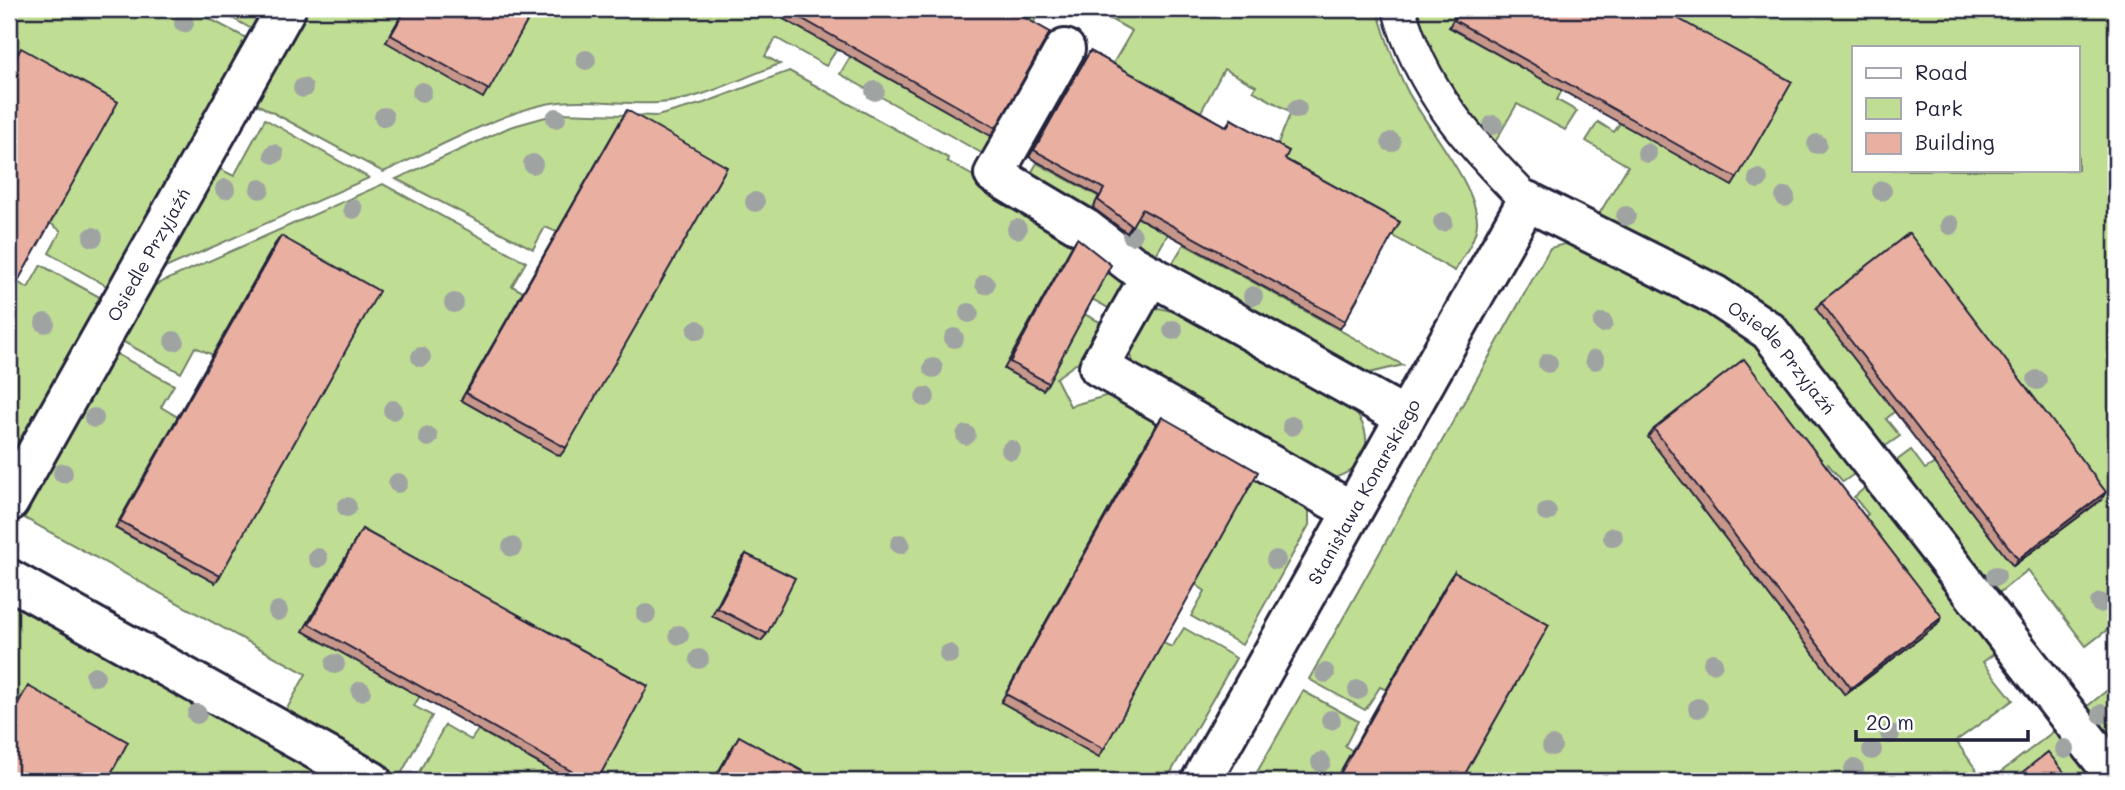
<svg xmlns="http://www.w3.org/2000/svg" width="2125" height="790" viewBox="0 0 2125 790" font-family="Mali,sans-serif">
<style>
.green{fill:#c0dd94;stroke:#718068;stroke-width:2;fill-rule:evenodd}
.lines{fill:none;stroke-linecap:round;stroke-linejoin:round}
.lane-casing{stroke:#22223b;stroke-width:37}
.street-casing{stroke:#22223b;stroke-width:44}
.lane{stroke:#fff;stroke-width:32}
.street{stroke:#fff;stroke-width:38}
.tree{fill:#9fa4a2}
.wall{fill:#c8978b;stroke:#22223b;stroke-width:2}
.shaded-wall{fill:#a37b71;stroke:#22223b;stroke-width:2}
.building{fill:#e9b0a2;stroke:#22223b;stroke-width:2}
.labels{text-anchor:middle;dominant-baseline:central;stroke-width:5;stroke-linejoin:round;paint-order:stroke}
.street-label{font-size:18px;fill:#22223b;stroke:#fff}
</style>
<rect width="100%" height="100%" fill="#fff"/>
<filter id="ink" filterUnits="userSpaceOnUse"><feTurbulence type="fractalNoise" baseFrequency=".0143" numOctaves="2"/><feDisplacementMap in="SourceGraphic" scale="14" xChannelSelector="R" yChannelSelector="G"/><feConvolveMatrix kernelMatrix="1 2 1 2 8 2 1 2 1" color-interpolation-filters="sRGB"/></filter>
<g filter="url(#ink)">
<g class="green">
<polygon points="9,9 191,9 252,41 112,289 49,253 61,231 50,223 17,56 9,69"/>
<polygon points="216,9 270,9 257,32"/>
<path d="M 305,9 L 405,9 L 386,42 L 533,9 L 765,9 L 837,49 L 826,66 L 776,38 L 765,56 L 780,64 C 741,78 699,101 658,103 C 621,105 582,97 546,104 C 495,115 432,151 383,172 L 253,102 Z"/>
<polygon points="990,9 1036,9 1028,79 985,155 840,74 850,57 966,122"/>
<path d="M 1092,9 L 1377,9 C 1385,36 1394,64 1407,90 C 1425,125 1477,185 1477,222 C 1477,239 1462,257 1455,271 L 1391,235 L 1274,153 L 1291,112 L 1253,91 L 1256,86 L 1224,69 L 1196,121 L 1108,72 L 1132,31 Z"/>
<path d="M 1417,9 L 1459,9 L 1562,90 L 1557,100 L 1577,111 L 1565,130 L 1517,104 L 1494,144 C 1455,106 1433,60 1417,9 Z"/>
<path d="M 1642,9 L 2116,9 L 2116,623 L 2086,646 L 2028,570 L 1995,596 L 1892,464 L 1911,450 L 1925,469 L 1935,463 L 1895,411 L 1886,419 L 1900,436 L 1880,450 L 1772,314 L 1596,219 L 1628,166 L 1586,141 L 1598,122 L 1614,132 L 1620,123 ZM 1854,47 L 2078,47 L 2078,170 L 1854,170 Z"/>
<polygon points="789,71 948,158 947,161 989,185 1127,280 1114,311 1092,299 1084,314 1106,325 1084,358 1056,378 1070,406 1116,393 1160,418 1001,702 1163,643 1172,647 1184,628 1236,658 1166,781 596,781 420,696 414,706 432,716 399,778 284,714 306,674 21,516 113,352 174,385 161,407 178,417 213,355 195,347 181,373 118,339 148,288 383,184 526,262 512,286 523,292 461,400 622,118 557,232 545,227 533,249 396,179 510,127 560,113 657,116 704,103"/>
<polygon points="265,119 369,178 156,272 216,167 234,176"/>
<polygon points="1037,163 1168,234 1153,260 1027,180"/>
<polygon points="1568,243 1583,246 1695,302 1760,346 1857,472 1843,482 1828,464 1818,470 1858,522 1868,514 1854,497 1868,485 1998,651 1983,662 2013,700 1956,741 1982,778 1978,781 1460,781 1387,690 1380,687 1365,710 1309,679 1550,248"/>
<polygon points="1184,244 1403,365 1365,374 1169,269"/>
<polygon points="41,265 105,300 9,473 9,295 17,282 28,288"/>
<path d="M 1159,308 L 1179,313 L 1351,407 C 1378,436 1368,471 1329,479 L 1141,374 C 1119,350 1133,338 1146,312 Z"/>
<polygon points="1256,474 1309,504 1309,525 1242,645 1191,616 1205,591 1195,584"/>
<polygon points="9,602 14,602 340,781 106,781 23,693 9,717"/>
<polygon points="2116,683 2116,751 2084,709"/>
<polygon points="1303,691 1358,721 1345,746 1353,751 1336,781 1252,781"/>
<polygon points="445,725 471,740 478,730 570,781 414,781"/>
<polygon points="2058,728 2099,781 2008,781 2001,772"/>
</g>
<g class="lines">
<defs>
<path id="lane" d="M 1399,9 C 1421,90 1470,143 1527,201"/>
<g id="street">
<polyline points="1065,49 994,174 1086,229 1131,264 1405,417"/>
<polyline points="1151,275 1099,367 1352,511"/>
<path id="s1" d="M 9,502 L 286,9"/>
<polyline points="9,579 372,781"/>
<path id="s2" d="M 1201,781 L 1527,201 L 1715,295 L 1769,331 L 2116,777"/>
</g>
</defs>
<use href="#lane" class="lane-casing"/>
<use href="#street" class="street-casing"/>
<use href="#lane" class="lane"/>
<use href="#street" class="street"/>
</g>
<g class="tree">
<circle cx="184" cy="23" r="10"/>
<circle cx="586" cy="60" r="10"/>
<circle cx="303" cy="88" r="10"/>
<circle cx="875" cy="91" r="10"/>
<circle cx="422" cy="92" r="10"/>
<circle cx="1297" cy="109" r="10"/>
<circle cx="384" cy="117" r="10"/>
<circle cx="556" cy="118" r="10"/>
<circle cx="1493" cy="125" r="10"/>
<circle cx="1391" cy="142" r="10"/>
<circle cx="1817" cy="144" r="10"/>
<circle cx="1647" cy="153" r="10"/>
<circle cx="274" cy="154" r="10"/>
<circle cx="533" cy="164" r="10"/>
<circle cx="1758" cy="179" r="10"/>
<circle cx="225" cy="189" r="10"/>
<circle cx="260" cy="189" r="10"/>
<circle cx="1882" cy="191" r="10"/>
<circle cx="1785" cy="197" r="10"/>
<circle cx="755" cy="202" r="10"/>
<circle cx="353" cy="209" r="10"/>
<circle cx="1626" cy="216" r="10"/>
<circle cx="1443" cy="222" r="10"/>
<circle cx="1950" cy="225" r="10"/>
<circle cx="1017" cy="229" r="10"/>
<circle cx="1132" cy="235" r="10"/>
<circle cx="93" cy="237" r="10"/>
<circle cx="985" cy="284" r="10"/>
<circle cx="1253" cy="296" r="10"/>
<circle cx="454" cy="303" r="10"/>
<circle cx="969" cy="313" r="10"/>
<circle cx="45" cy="323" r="10"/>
<circle cx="1603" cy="323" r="10"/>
<circle cx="697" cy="330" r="10"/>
<circle cx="1173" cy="330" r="10"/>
<circle cx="954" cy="338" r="10"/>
<circle cx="174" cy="341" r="10"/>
<circle cx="421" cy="357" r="10"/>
<circle cx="1595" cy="360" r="10"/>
<circle cx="1548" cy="363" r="10"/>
<circle cx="933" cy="368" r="10"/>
<circle cx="2037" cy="380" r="10"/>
<circle cx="925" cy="397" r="10"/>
<circle cx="393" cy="410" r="10"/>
<circle cx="94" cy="418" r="10"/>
<circle cx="1292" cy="426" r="10"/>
<circle cx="966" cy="435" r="10"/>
<circle cx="428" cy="437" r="10"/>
<circle cx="1011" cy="450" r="10"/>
<circle cx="63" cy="473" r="10"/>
<circle cx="398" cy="483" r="10"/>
<circle cx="347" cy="507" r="10"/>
<circle cx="1547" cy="512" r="10"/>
<circle cx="1613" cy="537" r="10"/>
<circle cx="900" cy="544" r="10"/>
<circle cx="512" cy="547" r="10"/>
<circle cx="318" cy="558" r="10"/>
<circle cx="1276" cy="560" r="10"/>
<circle cx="1996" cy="576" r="10"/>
<circle cx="2100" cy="603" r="10"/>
<circle cx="278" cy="611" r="10"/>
<circle cx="646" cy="614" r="10"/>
<circle cx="679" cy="635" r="10"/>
<circle cx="949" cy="654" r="10"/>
<circle cx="699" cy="659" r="10"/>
<circle cx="1713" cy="663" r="10"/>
<circle cx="335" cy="664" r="10"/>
<circle cx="1325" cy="673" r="10"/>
<circle cx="95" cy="676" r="10"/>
<circle cx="1358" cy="690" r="10"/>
<circle cx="361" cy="691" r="10"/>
<circle cx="1698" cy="708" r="10"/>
<circle cx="197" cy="714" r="10"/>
<circle cx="2102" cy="714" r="10"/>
<circle cx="1331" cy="720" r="10"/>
<circle cx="1890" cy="734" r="10"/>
<circle cx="1552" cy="746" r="10"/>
<circle cx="2065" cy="749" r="10"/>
<circle cx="1872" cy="750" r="10"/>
<circle cx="1321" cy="762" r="10"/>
<circle cx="1854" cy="769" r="10"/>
</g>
<g class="wall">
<polygon points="405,9 534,9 483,98 386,42"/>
<polygon points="766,9 1009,9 996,128 991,136"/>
<polygon points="1459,9 1661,9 1737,178 1732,186 1449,27"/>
<polygon points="1090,51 1226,126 1231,119 1285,159 1345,321 1340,329 1137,217 1127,233 1093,208 1099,196 1029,157"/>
<polygon points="627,110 566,448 560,456 461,400"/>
<polygon points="281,236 220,576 215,583 115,528 275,244"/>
<polygon points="1077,238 1048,383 1043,390 1004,369 1072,246"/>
<polygon points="1821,302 2101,500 2013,566 1816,309"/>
<polygon points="1162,417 1104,749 1099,757 1001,702 1156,425"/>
<polygon points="1654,429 1937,625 1845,695 1648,437"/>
<polygon points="362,529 597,781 570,781 303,631"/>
<polygon points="746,554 767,634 761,641 712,616 740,561"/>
<polygon points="1454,572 1461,781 1335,781 1449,579"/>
<polygon points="739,736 820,781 713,781"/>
</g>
<g class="shaded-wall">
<polygon points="2106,492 2101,500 2013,566 2018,559"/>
<polygon points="1942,617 1937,625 1845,695 1851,688"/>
</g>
<g class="building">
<polygon points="406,9 534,9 489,90 391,35"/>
<polygon points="785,9 1009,9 1050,32 996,128"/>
<polygon points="1460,9 1661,9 1792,82 1737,178 1454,20"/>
<polygon points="21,48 118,102 9,297 9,71"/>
<polygon points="1090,51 1227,127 1231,119 1289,151 1285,159 1400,222 1345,321 1142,209 1132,226 1098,200 1104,189 1034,150"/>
<polygon points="627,110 727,167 566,448 466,393"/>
<polygon points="1909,233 2106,492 2018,559 1821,302"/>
<polygon points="281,236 379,291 220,576 120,521"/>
<polygon points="1077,238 1111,265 1048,383 1010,362"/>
<polygon points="1744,359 1942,617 1851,688 1654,429"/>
<polygon points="1162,417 1258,472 1104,749 1006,694"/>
<polygon points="362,529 648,686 597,781 589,781 309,624"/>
<polygon points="746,554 795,578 767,634 717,608"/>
<polygon points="1454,572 1549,625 1461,781 1336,781"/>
<polygon points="28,686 128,742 107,781 9,781 9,719"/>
<polygon points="739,736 820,781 714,781"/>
<polygon points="2048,752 2071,781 2011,781"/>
</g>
</g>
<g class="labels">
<g class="street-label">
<text stroke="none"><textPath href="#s1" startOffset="284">Osiedle Przyjaźń</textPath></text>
<text stroke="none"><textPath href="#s2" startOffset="968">Osiedle Przyjaźń</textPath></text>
<text stroke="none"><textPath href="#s2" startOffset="332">Stanisława Konarskiego</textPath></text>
</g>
</g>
<rect width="2125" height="790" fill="none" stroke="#fff" stroke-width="35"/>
<rect x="18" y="18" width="2090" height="755" fill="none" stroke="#22223b" stroke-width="2.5" filter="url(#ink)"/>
<rect x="1852" y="46" width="228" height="126" fill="#ffffff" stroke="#a7a7b1" stroke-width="2"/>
<rect x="1866" y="68" width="35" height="10" fill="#ffffff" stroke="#a7a7b1" stroke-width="2"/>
<text x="1915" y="80" font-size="21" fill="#22223b">Road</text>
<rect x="1866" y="98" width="35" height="21" fill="#c0dd94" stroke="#a7a7b1" stroke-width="2"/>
<text x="1915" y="116" font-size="21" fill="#22223b">Park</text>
<rect x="1866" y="133" width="35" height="21" fill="#e9b0a2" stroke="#a7a7b1" stroke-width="2"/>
<text x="1915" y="150" font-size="21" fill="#22223b">Building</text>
<path d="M1856 730v10h172v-10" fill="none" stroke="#22223b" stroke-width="3.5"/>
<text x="1866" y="730" font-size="21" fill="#22223b" stroke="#ffffff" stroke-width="5" paint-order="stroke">20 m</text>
</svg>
